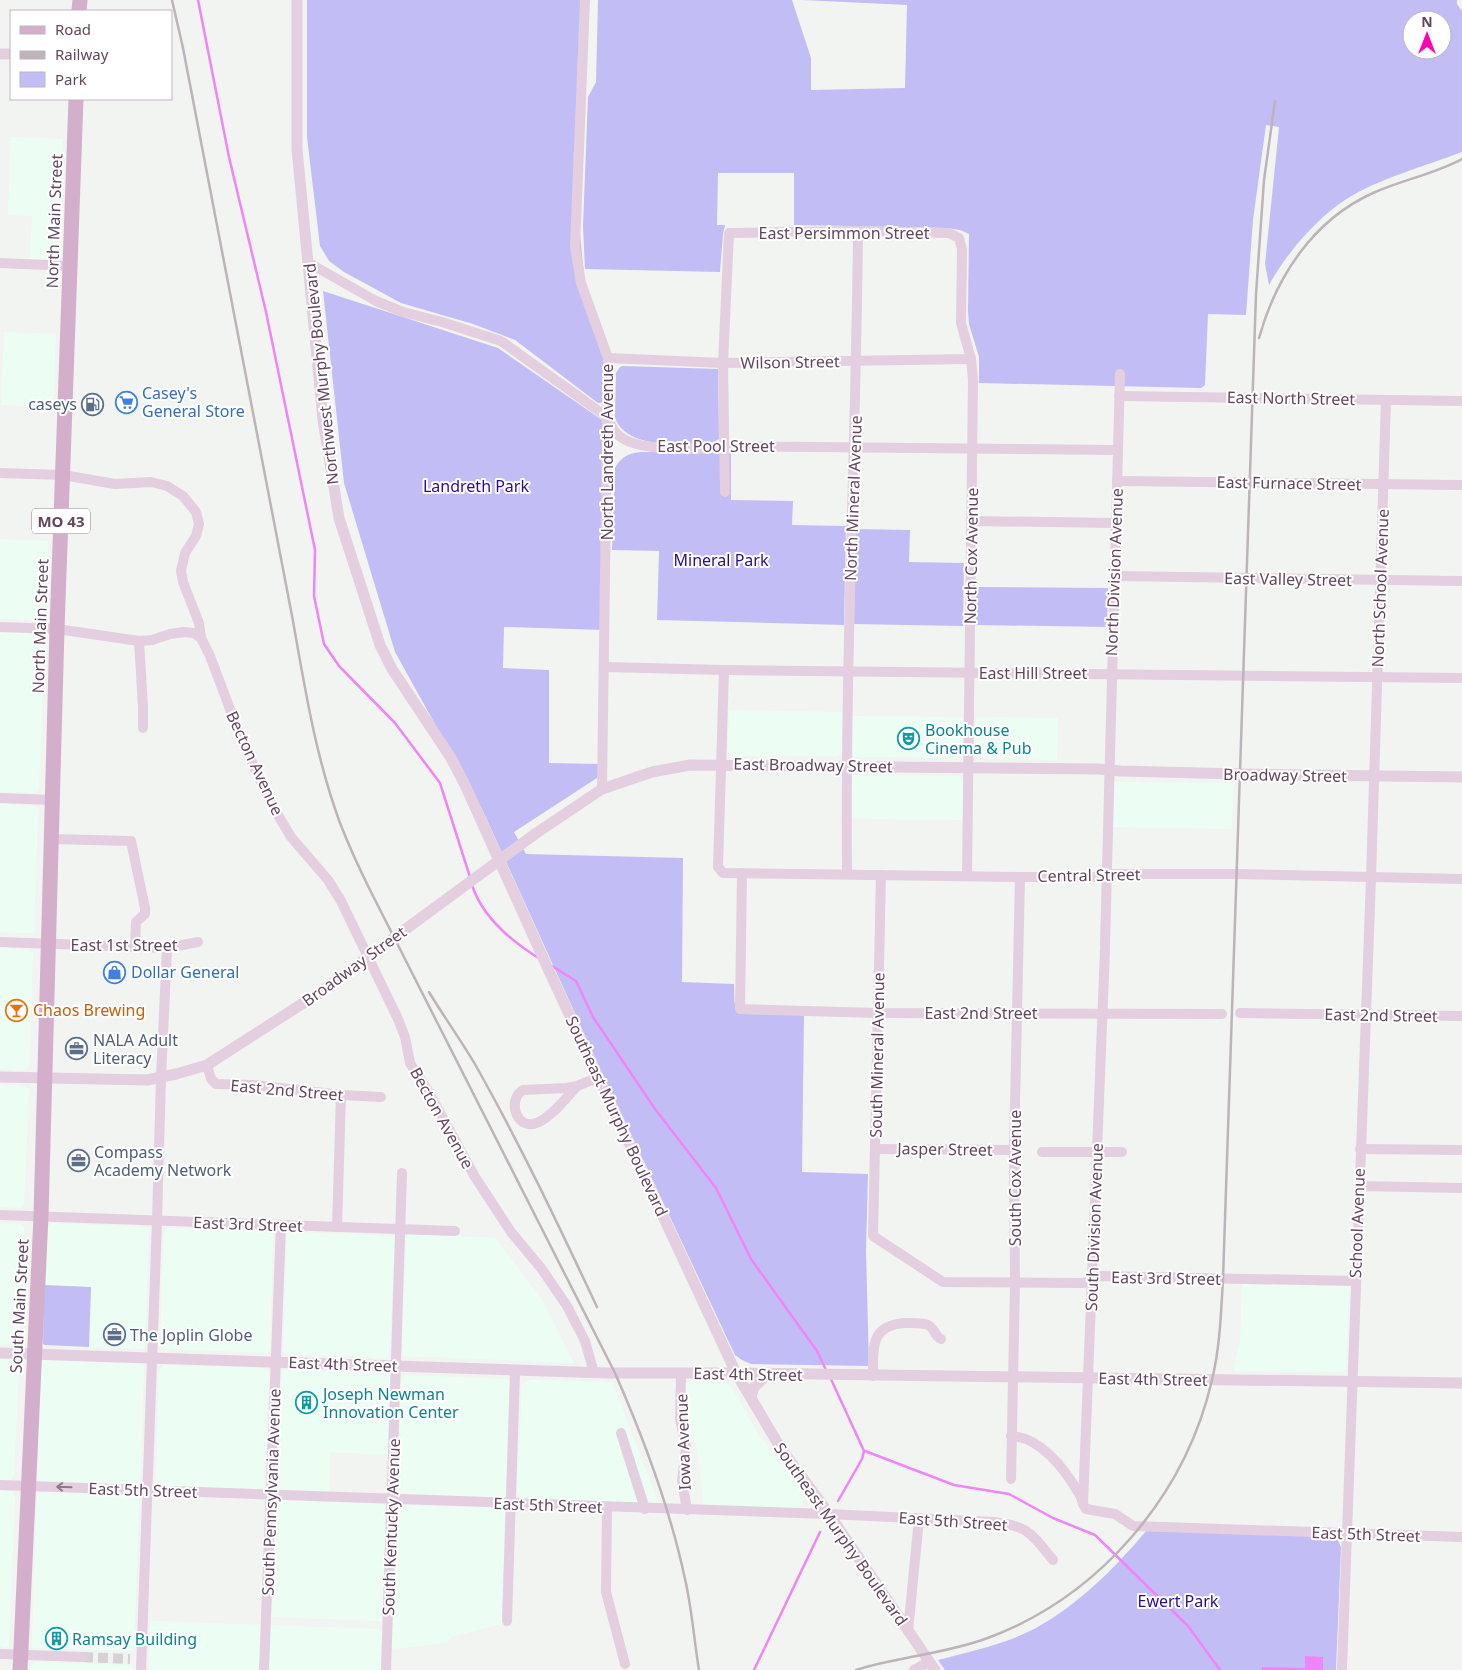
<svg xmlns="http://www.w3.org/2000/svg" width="1462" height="1670" viewBox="0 0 1462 1670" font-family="'Noto Sans',sans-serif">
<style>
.commercial{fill:#ecfef4}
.green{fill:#c3bdf5;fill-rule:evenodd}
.water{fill:#ef85f7}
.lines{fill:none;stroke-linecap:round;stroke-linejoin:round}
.stream{stroke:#ef85f7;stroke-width:2.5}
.minor-tunnel{stroke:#d5d1d4;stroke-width:10;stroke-dasharray:10 5;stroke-linecap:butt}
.minor{stroke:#e3cfdf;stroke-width:10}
.tertiary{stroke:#e3cfdf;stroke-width:11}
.primary{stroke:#d3afcb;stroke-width:15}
.rail{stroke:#bdb3b9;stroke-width:2.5}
.tertiary-bridge{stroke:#e3cfdf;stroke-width:11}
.oneway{stroke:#8f778a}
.labels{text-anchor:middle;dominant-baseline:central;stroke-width:4;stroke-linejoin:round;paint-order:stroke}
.shield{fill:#fff;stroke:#917e8d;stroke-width:1}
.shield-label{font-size:15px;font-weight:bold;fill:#62475c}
.street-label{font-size:16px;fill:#62475c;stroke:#fff}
.shop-label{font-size:16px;fill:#366cbe;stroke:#fff;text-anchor:start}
.service-label{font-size:16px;fill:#4e5e75;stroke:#fff;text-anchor:start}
.park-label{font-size:16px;fill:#2a0c8e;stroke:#fff}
.culture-label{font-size:16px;fill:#0d838f;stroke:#fff;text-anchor:start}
.food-label{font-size:16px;fill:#c56008;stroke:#fff;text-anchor:start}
</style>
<rect width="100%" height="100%" fill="#f2f4f2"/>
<g class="commercial">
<polygon points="11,137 63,139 59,255 55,259 30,259 32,216 8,215"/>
<polygon points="4,332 56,334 53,407 1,405"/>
<polygon points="0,539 48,541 46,617 44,620 0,619"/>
<polygon points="0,632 42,634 45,637 39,789 35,793 0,792"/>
<polygon points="729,710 843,712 842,752 837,756 733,756 730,754 728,749"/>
<polygon points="852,716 963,717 962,754 958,758 855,757 852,755"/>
<polygon points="976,717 1058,718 1057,760 977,758 975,753"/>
<polygon points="853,775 960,776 963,781 963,820 851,819 852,776"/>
<polygon points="1114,782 1233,783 1232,829 1111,827"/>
<polygon points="0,804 35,806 38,808 34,931 32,933 0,932"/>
<polygon points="0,948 29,950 33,953 29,1067 25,1070 0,1070"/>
<polygon points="0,1085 25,1086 29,1090 24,1205 21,1208 0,1207"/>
<polygon points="0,1223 20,1224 24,1228 20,1340 17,1345 0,1344"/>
<polygon points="52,1223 144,1227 149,1229 145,1345 143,1349 89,1347 91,1287 44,1285 48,1225"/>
<polygon points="168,1228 269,1232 273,1235 270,1349 268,1353 161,1349 160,1344 164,1233"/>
<polygon points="291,1232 393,1236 395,1240 389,1356 386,1358 287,1354 283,1352 287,1237 287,1234"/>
<polygon points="410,1234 495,1238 542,1300 574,1363 404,1356 402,1352 406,1237"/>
<polygon points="1242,1284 1347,1286 1349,1289 1346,1368 1344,1372 1233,1371 1240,1341"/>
<polygon points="0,1358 15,1359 19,1364 14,1476 10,1481 0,1480"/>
<polygon points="45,1360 140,1364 144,1366 140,1484 137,1485 41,1482 37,1479 40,1362"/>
<polygon points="164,1365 264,1368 269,1371 264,1487 259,1489 159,1486 156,1483 159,1370"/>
<polygon points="284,1370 389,1374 390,1377 388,1455 330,1452 329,1492 278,1489 282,1373"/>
<polygon points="405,1375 506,1379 510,1381 506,1495 504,1498 399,1493 398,1490 401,1379"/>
<polygon points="528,1380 612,1382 659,1504 520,1498 517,1490 522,1385"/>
<polygon points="673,1382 721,1383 730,1385 760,1437 803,1490 804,1499 801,1505 795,1508 704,1507 698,1451"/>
<polygon points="0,1491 12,1491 15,1496 9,1644 8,1647 4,1648 0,1647"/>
<polygon points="41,1492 139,1496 134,1648 131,1651 33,1648 32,1644 37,1496 37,1494"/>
<polygon points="285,1500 382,1504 384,1505 386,1510 382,1621 271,1617 277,1507 280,1502"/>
<polygon points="402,1505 503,1508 506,1510 502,1624 453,1636 446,1643 392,1649 398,1509 400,1506"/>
<polygon points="154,1621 378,1629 382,1633 380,1670 149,1670 150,1624"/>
<polygon points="35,1662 131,1665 133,1670 30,1670 31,1665"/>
</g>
<g class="green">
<polygon points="307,0 583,0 578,214 585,285 604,338 608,402 598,403 515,340 473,324 401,303 344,272 329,261 320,246 307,137"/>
<path d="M 598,0 L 792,0 L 811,58 L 811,90 L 905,88 L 907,5 L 802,0 L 1457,0 L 1457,4 L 1462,11 L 1462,152 C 1426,166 1377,179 1345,200 C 1316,219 1286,254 1269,285 L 1265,264 L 1279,127 L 1266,125 L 1253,220 L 1246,315 L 1208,314 L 1205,385 L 1201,388 L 979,383 L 979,357 L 969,324 L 968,311 L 969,234 L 960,230 L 947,228 L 794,225 L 794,173 L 718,173 L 717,225 L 725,225 L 723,234 L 720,272 L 585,269 L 583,226 L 588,97 L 596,82 ZM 1412,20 L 1442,20 L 1442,50 L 1412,50 Z"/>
<path d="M 323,291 L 498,348 L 602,420 L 603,630 L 504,627 L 503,668 L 549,670 L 549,763 L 600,764 L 597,778 L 514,832 L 526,854 L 683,858 L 682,982 L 734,984 C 735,996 731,1010 745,1014 L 804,1015 L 802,1172 L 868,1174 L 866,1250 L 869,1366 L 751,1364 L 742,1360 L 735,1355 L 599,1066 L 482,809 L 395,652 L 344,483 Z"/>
<path d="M 623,366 L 718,369 L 719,439 L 714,442 C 687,445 624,450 615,417 L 616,373 L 620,367 Z"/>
<path d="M 731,450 L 731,500 L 793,501 L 792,525 L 846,526 L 844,625 L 657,620 L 659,551 L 612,550 L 615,468 C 621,457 627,454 640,452 L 716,452 Z"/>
<polygon points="855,529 910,530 909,562 964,563 963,626 852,624"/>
<polygon points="976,587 1108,588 1107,627 976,625"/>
<polygon points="44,1285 91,1287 89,1347 45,1345 43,1344"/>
<path d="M 1147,1530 L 1330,1537 L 1338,1540 L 1341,1547 L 1336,1670 L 945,1670 L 938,1660 C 971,1651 1006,1644 1036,1628 C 1079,1604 1115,1568 1147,1530 Z"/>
</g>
<polygon class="water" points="1305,1656 1323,1657 1323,1670 1262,1670 1262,1667 1305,1668"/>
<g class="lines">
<g class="stream">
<polyline points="198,0 229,157 266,312 315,550 314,596 324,644 339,666 395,723 440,783 470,877"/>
<path d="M 472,885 C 482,916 510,940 537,957"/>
<polyline points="552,966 576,981 593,1017 655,1109 716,1188 751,1259 817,1351 826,1370"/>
<polyline points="830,1377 864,1451 862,1459 838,1501"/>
<polyline points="865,1451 954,1485 1009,1494 1053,1518 1095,1535 1188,1626 1220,1670"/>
<polyline points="754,1670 820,1532"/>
</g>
<polyline class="minor-tunnel" points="83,1657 130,1659"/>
<g class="minor">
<polyline points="585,0 575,247 581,283 608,358 602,789"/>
<polyline points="0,263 70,266"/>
<path d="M 309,263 L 376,301 L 403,312 L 442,322 L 501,341 L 607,417 C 610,422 613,430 617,434 C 636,453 700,450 725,446 L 1118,450"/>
<polyline points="608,358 723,363 971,359"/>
<polyline points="1119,396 1462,401"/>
<polyline points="0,473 63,475 115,484 151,482 167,486 183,496 196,512 199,524 196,536 185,553 181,571 183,582 199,623 201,638"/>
<polyline points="1117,481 1462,485"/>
<polyline points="725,492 723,363 729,233 858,231 949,233 959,238 962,249 961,323 971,359 973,380 967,876"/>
<polyline points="971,521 1116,523"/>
<polyline points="1114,576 1462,581"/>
<polyline points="0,627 57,629 139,641 152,640 170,634 184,632 194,633 201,638 210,656 242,741 272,805 291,837 328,880 341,901 398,1019 405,1037 410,1063 428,1091 475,1177 511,1232 541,1268 567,1306 585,1341 594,1373"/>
<polyline points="139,641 143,707 143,728"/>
<polyline points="605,667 724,670 1462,678"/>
<polyline points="724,670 718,867 723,873 1020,877 1099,877 1114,874 1236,874 1462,879"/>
<polyline points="0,798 53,800"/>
<polyline points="52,839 131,841 145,908 145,914 136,922 135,947"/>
<polyline points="742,873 740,1009 878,1013 1222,1014"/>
<path d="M 847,874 C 845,660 856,445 858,231"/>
<polyline points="881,875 873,1236 943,1282 1084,1283 1098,1276 1355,1281"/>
<polyline points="0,942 167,948 198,942"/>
<polyline points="1105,945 1120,374"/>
<polyline points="1240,1013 1462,1016"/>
<polyline points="207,1065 211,1079 216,1084 253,1085 341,1095 381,1097"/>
<path d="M 577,1086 C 566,1098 554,1114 539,1122 C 517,1133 506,1100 523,1090 L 567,1088 L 577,1086 L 599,1077"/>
<polyline points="875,1149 1014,1150"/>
<polyline points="1360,1149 1462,1150"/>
<polyline points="1042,1152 1122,1152"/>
<polyline points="1359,1186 1462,1188"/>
<polyline points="0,1215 455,1231"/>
<polyline points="337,1227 341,1095"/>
<polyline points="681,1373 680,1419 686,1447 682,1481 687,1510"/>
<path d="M 873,1376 C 873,1348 870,1326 904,1323 C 912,1323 922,1322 928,1325 C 935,1328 934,1336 941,1339"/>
<polyline points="621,1433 645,1509"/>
<path d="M 1011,1436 C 1040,1437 1064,1468 1078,1492 C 1082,1497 1082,1505 1086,1509 L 1115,1514 L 1133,1526 L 1462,1537"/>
<polyline points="1011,1479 1015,1283 1014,1150 1020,877"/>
<path d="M 0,1485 L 829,1514 L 994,1522 C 1029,1526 1032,1534 1053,1560"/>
<polyline points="1083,1504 1105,949"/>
<polyline points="607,1507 606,1592 625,1664"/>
<polyline points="507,1621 515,1371"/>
<polyline points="908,1631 919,1519"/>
<polyline points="0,1654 83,1657"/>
<polyline points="141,1670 157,1221 161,1078 167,948"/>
<polyline points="264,1670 281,1225"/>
<polyline points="386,1670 402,1173"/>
<polyline points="914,1670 929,1662"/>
<polyline points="1342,1670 1371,878 1386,400"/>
</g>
<g class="tertiary">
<polyline points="297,0 297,149 323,420 339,518 380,645 392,669 451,758 465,785 549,971 736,1373 780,1447 829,1514 935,1670"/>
<polyline points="0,54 11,54"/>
<polyline points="535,834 602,789 652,772 690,765 1098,769 1121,771 1239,774 1462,777"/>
<polyline points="0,1077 147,1080 176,1074 207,1065 319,993"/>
<polyline points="0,1353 606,1373 736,1373 1462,1383"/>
<polyline points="751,1397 754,1387 769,1373"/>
</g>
<g class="primary">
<polyline points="79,11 80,0"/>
<polyline points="20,1670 41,1216 57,629 76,99"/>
</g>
<g class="rail">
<path d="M 172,0 L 183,48 L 293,621 C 305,689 316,758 340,823 C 349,846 359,868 370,890 L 615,1373 C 644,1439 670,1508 685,1579 C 692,1609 694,1640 699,1670"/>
<path d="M 1259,338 C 1276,277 1313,220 1373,193 C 1402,180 1434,174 1462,159"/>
<path d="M 429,992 C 444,1017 461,1040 476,1066 C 520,1144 559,1226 597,1307"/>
<path d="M 856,1670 C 898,1657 943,1654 985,1639 C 1098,1598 1185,1497 1212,1380 C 1220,1347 1221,1313 1223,1279 L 1256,294 L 1264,180 L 1275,101"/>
</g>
<polyline class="tertiary-bridge" points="319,993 535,834"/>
</g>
<defs><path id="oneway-shaft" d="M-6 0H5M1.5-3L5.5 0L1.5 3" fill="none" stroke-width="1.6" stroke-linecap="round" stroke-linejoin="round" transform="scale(1.25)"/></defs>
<use class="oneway" href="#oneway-shaft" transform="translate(64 1487) rotate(-178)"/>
<defs>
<symbol id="supermarket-ring" viewBox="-11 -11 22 22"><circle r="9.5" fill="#fff" stroke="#3f7fe0" stroke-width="1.5"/><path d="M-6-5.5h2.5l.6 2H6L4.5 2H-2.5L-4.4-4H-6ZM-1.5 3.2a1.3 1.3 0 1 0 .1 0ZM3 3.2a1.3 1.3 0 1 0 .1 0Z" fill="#3f7fe0"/></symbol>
<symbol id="fuel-ring" viewBox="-11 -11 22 22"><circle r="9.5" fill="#fff" stroke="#5c6f8a" stroke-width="1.5"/><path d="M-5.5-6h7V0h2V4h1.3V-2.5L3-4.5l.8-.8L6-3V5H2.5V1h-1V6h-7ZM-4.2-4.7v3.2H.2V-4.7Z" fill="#5c6f8a"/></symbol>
<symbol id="theatre-ring" viewBox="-11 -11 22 22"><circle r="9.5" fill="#fff" stroke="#0f9aa8" stroke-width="1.5"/><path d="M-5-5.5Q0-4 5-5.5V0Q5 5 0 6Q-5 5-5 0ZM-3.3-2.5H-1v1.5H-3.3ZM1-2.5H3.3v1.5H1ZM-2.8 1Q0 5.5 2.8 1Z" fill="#0f9aa8"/></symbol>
<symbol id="shop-ring" viewBox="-11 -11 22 22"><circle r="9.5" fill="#fff" stroke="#3f7fe0" stroke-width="1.5"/><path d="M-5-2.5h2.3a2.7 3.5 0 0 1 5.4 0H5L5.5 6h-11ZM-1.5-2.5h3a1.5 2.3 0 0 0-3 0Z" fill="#3f7fe0"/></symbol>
<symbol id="bar-ring" viewBox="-11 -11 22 22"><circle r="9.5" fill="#fff" stroke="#e8710a" stroke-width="1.5"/><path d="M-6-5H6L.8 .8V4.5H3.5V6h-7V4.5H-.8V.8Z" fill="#e8710a"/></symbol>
<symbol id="office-ring" viewBox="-11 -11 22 22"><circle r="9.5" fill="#fff" stroke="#5c6f8a" stroke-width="1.5"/><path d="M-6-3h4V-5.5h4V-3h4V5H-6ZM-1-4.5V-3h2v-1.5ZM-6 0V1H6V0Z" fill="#5c6f8a"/></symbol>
<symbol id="building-ring" viewBox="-11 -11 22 22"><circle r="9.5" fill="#fff" stroke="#0f9aa8" stroke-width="1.5"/><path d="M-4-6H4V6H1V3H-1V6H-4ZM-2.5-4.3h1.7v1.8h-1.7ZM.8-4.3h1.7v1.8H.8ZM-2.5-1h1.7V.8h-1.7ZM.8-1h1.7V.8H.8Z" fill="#0f9aa8"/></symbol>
</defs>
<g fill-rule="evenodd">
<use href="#supermarket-ring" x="114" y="390" width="25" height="25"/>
<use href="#fuel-ring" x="80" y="392" width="25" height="25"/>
<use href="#theatre-ring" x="896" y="726" width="25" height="25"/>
<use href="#shop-ring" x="102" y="960" width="25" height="25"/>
<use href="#bar-ring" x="4" y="998" width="25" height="25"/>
<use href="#office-ring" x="64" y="1036" width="25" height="25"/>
<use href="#office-ring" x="66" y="1148" width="25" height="25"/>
<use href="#office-ring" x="102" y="1322" width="25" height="25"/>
<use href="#building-ring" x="294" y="1390" width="25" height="25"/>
<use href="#building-ring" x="44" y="1626" width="25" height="25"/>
</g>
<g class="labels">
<rect class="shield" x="32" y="508.5" width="58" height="25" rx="4"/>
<g class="shield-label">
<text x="61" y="521">MO 43</text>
</g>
<g class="street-label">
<text transform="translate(54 221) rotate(-88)">North Main Street</text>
<text x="844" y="233">East Persimmon Street</text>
<text transform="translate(790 362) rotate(-1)">Wilson Street</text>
<text transform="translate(321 374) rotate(-96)">Northwest Murphy Boulevard</text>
<text transform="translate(1291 398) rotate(1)">East North Street</text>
<text x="716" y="446">East Pool Street</text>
<text transform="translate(607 452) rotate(-90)">North Landreth Avenue</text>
<text transform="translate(1289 483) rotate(1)">East Furnace Street</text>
<text transform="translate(853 498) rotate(-88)">North Mineral Avenue</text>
<text transform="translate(971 556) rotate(-89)">North Cox Avenue</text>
<text transform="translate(1114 572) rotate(-88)">North Division Avenue</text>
<text transform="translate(1288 579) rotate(1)">East Valley Street</text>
<text transform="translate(1380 588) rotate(-88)">North School Avenue</text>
<text transform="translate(40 626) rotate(-88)">North Main Street</text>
<text x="1033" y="673">East Hill Street</text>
<text transform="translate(255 763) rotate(65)">Becton Avenue</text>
<text transform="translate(813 765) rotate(1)">East Broadway Street</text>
<text transform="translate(1285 775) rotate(1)">Broadway Street</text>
<text transform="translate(1089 875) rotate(-1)">Central Street</text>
<text x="124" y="945">East 1st Street</text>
<text transform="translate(354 966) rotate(-36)">Broadway Street</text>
<text x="981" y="1013">East 2nd Street</text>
<text transform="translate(1381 1015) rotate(1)">East 2nd Street</text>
<text transform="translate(877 1055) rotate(-89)">South Mineral Avenue</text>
<text transform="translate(287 1090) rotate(5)">East 2nd Street</text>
<text transform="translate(617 1116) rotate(65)">Southeast Murphy Boulevard</text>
<text transform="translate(442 1118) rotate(61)">Becton Avenue</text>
<text transform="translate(945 1149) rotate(1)">Jasper Street</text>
<text transform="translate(1015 1178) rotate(-90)">South Cox Avenue</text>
<text transform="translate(1357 1223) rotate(-88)">School Avenue</text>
<text transform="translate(248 1224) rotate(2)">East 3rd Street</text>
<text transform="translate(1094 1227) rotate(-88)">South Division Avenue</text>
<text transform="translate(1166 1278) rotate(1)">East 3rd Street</text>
<text transform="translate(19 1306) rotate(-87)">South Main Street</text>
<text transform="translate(343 1364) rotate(2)">East 4th Street</text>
<text transform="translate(748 1374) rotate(1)">East 4th Street</text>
<text transform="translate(1153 1379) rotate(1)">East 4th Street</text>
<text transform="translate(683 1442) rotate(-92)">Iowa Avenue</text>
<text transform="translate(143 1490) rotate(2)">East 5th Street</text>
<text transform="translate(271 1492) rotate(-88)">South Pennsylvania Avenue</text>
<text transform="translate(548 1505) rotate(2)">East 5th Street</text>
<text transform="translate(953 1521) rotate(4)">East 5th Street</text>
<text transform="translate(391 1527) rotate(-88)">South Kentucky Avenue</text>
<text transform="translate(841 1534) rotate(55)">Southeast Murphy Boulevard</text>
<text transform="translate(1366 1534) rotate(2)">East 5th Street</text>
</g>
<g class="shop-label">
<text x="142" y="393">Casey's<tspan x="142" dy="18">General Store</tspan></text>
<text x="131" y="972">Dollar General</text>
</g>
<g class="service-label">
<text x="77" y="404" text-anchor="end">caseys</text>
<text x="93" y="1040">NALA Adult<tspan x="93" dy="18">Literacy</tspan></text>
<text x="94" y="1152">Compass<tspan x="94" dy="18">Academy Network</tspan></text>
<text x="130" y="1335">The Joplin Globe</text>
</g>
<g class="park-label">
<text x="476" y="486">Landreth Park</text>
<text x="721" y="560">Mineral Park</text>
<text x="1178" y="1601">Ewert Park</text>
</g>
<g class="culture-label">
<text x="925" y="730">Bookhouse<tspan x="925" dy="18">Cinema &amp; Pub</tspan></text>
<text x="323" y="1394">Joseph Newman<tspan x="323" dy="18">Innovation Center</tspan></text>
<text x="72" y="1639">Ramsay Building</text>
</g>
<g class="food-label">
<text x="33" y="1010">Chaos Brewing</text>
</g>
</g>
<rect x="10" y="10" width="162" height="90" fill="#ffffff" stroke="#c0b5be"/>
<rect x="20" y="26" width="25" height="8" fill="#d3afcb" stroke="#c0b5be"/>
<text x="55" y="35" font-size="15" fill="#62475c">Road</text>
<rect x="20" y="51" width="25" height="8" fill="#bdb3b9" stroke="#c0b5be"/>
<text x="55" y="60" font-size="15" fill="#62475c">Railway</text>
<rect x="20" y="72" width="25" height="15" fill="#c3bdf5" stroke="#c0b5be"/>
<text x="55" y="85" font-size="15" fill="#62475c">Park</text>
<g transform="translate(1427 35)"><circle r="24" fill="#ffffff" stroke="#c0b5be"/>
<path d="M0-4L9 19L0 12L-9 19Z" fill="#fb04b3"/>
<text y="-8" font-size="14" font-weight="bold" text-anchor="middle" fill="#62475c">N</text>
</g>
</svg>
